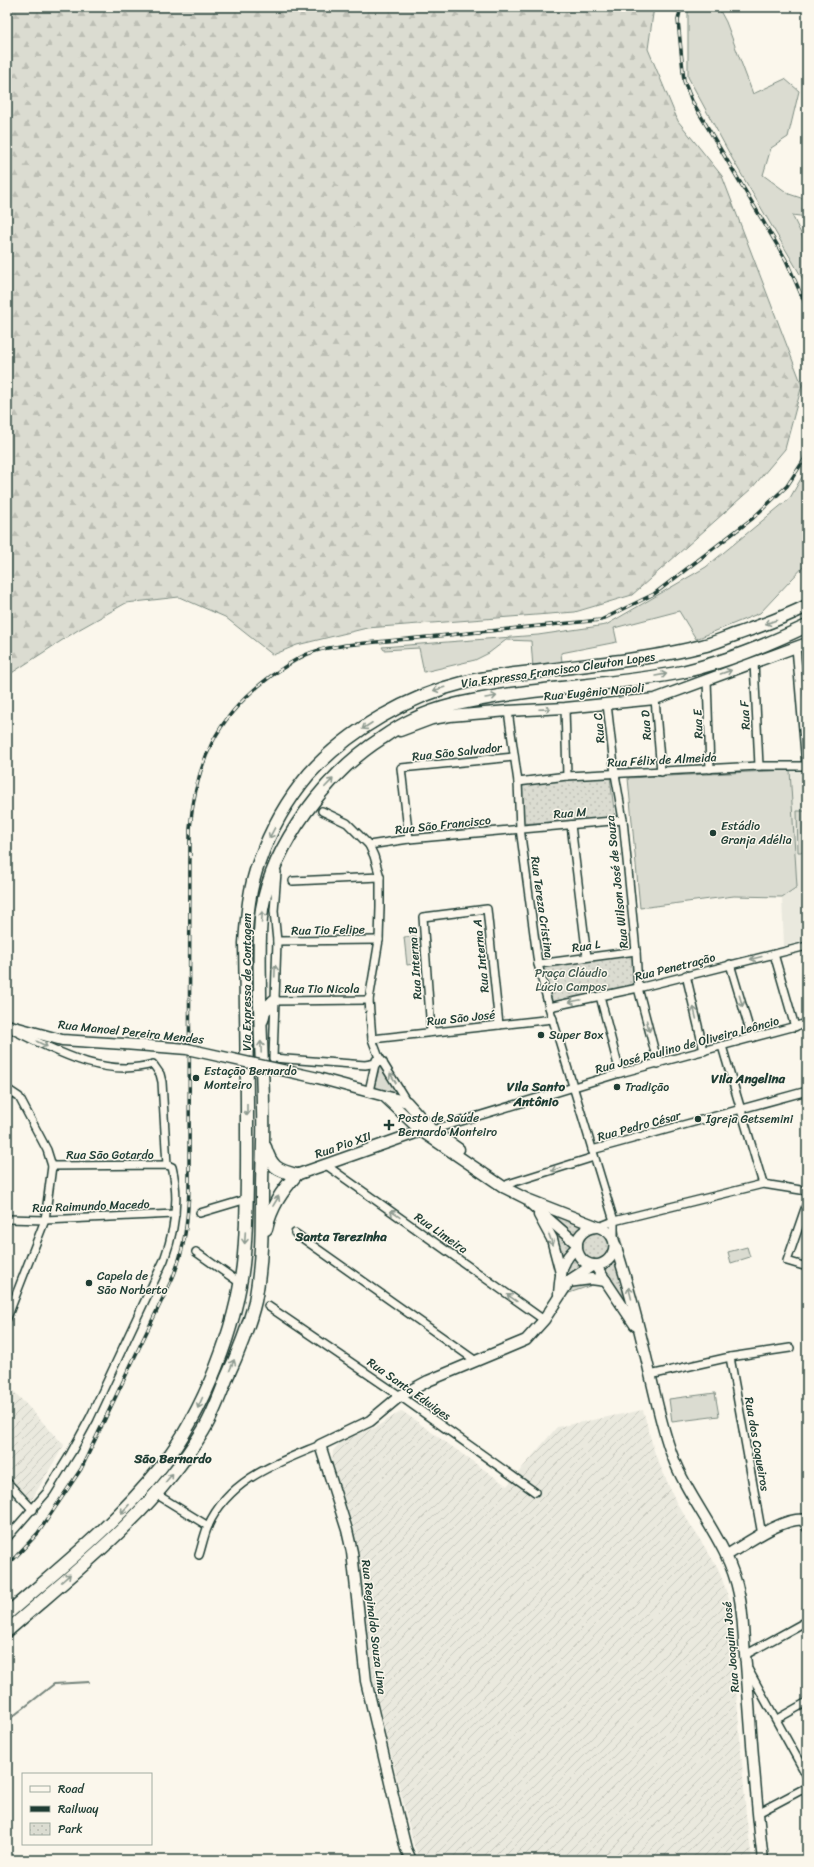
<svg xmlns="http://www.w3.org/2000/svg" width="814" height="1867" viewBox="0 0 814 1867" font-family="Sriracha,sans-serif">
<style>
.built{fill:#eae9de}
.industrial{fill:url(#industrial-furrows)}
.green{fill:#dbdcd1;stroke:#7d8c82}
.forest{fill:url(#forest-firs);stroke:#7d8c82}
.park{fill:url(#park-dots);stroke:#7d8c82}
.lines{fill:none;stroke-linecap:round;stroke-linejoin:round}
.stream{stroke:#74847b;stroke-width:2}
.street-casing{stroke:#1f3d34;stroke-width:10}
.secondary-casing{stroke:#1f3d34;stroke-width:13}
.highway-casing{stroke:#1f3d34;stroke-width:15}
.street{stroke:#fbf7ec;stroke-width:7}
.secondary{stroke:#fbf7ec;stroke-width:10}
.highway{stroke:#fbf7ec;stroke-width:12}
.rail-casing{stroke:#1f3d34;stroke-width:3.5}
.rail{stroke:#fbf7ec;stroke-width:2;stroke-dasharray:6;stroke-linecap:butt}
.secondary-bridge-casing{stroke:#1f3d34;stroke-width:13;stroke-linecap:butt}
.secondary-bridge{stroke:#fbf7ec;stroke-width:10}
.oneway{stroke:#8d9a90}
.poi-dot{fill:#1f3d34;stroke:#fbf7ec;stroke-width:1.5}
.labels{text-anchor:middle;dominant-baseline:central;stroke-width:3;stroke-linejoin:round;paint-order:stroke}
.street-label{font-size:12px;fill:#1f3d34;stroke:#fbf7ec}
.poi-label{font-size:12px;fill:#1f3d34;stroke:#fbf7ec;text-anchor:start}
.park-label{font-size:12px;fill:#455d53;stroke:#fbf7ec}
.neighbourhood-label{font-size:13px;font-weight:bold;fill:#1f3d34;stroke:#fbf7ec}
</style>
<defs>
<pattern id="industrial-furrows" width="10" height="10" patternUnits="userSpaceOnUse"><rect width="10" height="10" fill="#eae9de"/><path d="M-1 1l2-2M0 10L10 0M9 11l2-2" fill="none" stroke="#c8c9bf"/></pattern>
<pattern id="forest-firs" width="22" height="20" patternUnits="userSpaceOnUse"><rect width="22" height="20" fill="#dbdcd1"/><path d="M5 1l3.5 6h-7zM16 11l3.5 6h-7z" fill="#bcbeb4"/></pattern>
<pattern id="park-dots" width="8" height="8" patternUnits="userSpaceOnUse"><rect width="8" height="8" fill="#dbdcd1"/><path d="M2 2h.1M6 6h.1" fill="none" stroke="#bcbeb4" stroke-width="1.8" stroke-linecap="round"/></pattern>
</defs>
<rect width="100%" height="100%" fill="#fbf7ec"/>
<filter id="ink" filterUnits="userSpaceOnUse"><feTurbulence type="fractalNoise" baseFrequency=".025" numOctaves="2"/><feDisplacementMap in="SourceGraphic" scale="8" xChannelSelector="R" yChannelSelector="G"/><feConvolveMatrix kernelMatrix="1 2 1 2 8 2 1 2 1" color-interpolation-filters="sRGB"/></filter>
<g filter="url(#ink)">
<polygon class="built" points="807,769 807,940 784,946 782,897 797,887 790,770"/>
<g class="industrial">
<polygon points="7,1384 64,1445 29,1504 7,1480"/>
<polygon points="643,1410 655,1454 676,1502 718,1568 729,1599 746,1815 752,1860 420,1860 414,1846 373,1681 354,1528 332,1461 333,1451 340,1442 376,1427 402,1411 507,1486 557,1427"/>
</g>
<g class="green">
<polygon points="688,7 718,7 726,22 753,94 785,79 799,91 788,137 771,148 763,175 789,194 807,200 807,217 792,215 807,246 807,286 733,160 688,77"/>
<polygon points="807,468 807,563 760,613 696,639 679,611 614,628 617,642 561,653 562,662 533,668 531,641 506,640 489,653 475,660 424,672 419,648 384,650 382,647 538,635 606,625 706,567 790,498"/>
<polygon points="790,770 797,887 782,897 734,896 640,908 628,778"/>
<polygon points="797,811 807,811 807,852 798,852"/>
<polygon points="416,936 420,963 407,965 404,937"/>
<polygon points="380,1066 402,1098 374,1088"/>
<polygon points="747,1247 750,1257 731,1263 728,1252"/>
<polygon points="715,1393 719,1416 672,1422 669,1399"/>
</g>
<polygon class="forest" points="7,7 654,7 648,49 678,121 722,176 802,385 785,449 752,488 632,595 575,612 367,628 297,645 273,655 225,617 179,597 126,603 78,630 7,676"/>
<g class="park">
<polygon points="610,777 615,818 519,824 516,789 524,783"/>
<polygon points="632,953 636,985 552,1003 542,965"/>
<polygon points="528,1199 598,1222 616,1218 641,1332 603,1285 595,1284 569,1293 549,1315 563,1272"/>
</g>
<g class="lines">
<polyline class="stream" points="7,1721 54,1684 89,1682"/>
<defs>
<g id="street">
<polyline points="796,647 806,766"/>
<polyline points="754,662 759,766"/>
<polyline points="707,679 710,769"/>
<polyline points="655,699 661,772"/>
<polyline points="607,704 615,774 623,820 636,951 638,988 658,1064"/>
<polyline points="565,708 567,776"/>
<polyline points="508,711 518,782 520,828 538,964 549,1007 614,1221 614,1239"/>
<polyline points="518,782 567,776 759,766 807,766"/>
<polyline points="322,811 347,823 369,845 374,856 380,877 380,907 379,940 369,1000 372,1039 378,1055 407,1102"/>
<polyline points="571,825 587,957"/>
<polyline points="409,839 401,768 514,757"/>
<polyline points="369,845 409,839 623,820"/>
<polyline points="277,872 274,911 277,941 273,1058 365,1065 383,1062"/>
<polyline points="293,881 380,877"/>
<polyline points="277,941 379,940"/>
<polyline points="774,954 795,1027"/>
<polyline points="538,964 636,951"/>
<polyline points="730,964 752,1038"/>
<polyline points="686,975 704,1051"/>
<polyline points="600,996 620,1073"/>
<polyline points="274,1001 369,1000"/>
<polyline points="549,1007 638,988 807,946"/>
<path d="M 15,1031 C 58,1052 104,1078 153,1064 L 160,1074 L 162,1082 L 167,1165"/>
<polyline points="431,1032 423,917 487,909 499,1025"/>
<polyline points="372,1039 553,1019"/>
<polyline points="722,1046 763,1184"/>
<polyline points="7,1089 19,1097 47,1150 52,1166 45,1220 7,1318"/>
<polyline points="369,1091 376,1060"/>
<polyline points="432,1130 620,1073 807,1023"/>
<polyline points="592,1150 807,1091"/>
<polyline points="326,1165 544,1320"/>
<polyline points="505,1188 508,1184 594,1157"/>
<polyline points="807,1203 787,1261 807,1267"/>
<polyline points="200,1213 247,1199"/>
<polyline points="7,1219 45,1220 175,1214"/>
<polyline points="599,1227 614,1221 763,1184 807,1191"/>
<polyline points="295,1233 476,1361"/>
<polyline points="196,1252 240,1283"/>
<polyline points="268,1306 400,1396 535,1492"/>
<polyline points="730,1357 762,1535"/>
<polyline points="650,1375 730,1357 790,1348"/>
<polyline points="7,1482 33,1510"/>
<polyline points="156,1494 208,1526"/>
<polyline points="801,1519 807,1529"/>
<path d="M 7,1538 L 47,1492 L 71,1453 L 90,1418 L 164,1260 C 175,1230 180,1199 172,1167 L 167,1165 L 52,1166"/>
<path d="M 199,1555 C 202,1546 204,1535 208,1526 C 229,1479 277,1463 320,1445"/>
<polyline points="745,1655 807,1621"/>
<polyline points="748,1669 807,1776"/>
<polyline points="777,1719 807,1702"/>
<polyline points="758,1813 807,1787"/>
</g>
<g id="secondary">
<polyline points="400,731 432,719 450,716 508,711 565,708 655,699 807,643"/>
<polyline points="7,1025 62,1040 124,1044"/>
<polyline points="318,1078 407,1102 432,1130 459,1149"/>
<path d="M 384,1096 L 421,1131 L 505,1188 L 527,1199 L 601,1228 C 629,1239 608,1276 585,1262 C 581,1259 578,1255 577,1249 C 575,1237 584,1228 596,1227"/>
<polyline points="296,1175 421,1131"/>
<polyline points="530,1203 577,1244"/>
<polyline points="539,1215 552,1239 561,1273"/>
<path d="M 615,1244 C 629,1287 640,1331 650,1374 C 657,1402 662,1429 672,1455 C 690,1504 729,1542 739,1594 C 744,1617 743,1641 746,1664 C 751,1729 755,1795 763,1860"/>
<polyline points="595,1265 635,1325"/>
<polyline points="568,1282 591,1279 606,1281"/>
<path d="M 559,1294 C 561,1273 560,1262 577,1247"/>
<path d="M 727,1555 C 746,1544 785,1515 807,1520"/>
<polyline points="411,1860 406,1849 397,1812 366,1681 352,1552 347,1530 320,1445 370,1421 400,1396 428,1381 526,1340 544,1320 570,1280 593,1265"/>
</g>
<g id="highway">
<polyline points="262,1020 264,1011 274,1001"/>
<path d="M 265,1147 C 271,1167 277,1170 296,1175 C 282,1191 271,1207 266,1229"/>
<path d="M 7,1614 C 60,1568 117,1523 161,1467 C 204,1412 238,1325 244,1255 C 248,1210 247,1166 247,1122 C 247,1062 246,1003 245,943 C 247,916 249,888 259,862 C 270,831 288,799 309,774 C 349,730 408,696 466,682 C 493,675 521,674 549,670 C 600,663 652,659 702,646 C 715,643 727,637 740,633 C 763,625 785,617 807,606"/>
<path d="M 7,1631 C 77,1570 154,1511 203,1431 C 213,1415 220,1395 227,1377 C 237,1356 250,1323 255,1301 C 262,1265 262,1227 262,1190 C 262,1163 264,1136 263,1109 C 263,1072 260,1035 260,998 C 260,969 258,939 262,909 C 273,844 327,773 382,738 C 392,731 403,724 414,719 C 440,706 470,701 499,696 C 560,686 622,684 682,672 C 726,662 766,645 807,626"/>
</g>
</defs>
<use href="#street" class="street-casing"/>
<use href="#secondary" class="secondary-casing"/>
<use href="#highway" class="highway-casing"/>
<use href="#street" class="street"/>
<use href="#secondary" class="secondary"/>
<use href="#highway" class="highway"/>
<defs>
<g id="rail">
<polyline points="681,7 678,20 684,81 692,101 786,260 807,308"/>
<path d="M 7,1566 L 38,1533 L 81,1469 L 173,1277 C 185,1248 188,1219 189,1188 L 190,829 C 196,762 216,717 271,676 C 285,667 297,657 313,652 C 323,648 336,647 346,645 L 601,620 L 654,594 L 753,518 L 787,486 L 804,460 L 807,452"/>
</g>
</defs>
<use href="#rail" class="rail-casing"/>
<use href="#rail" class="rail"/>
<defs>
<polyline id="secondary-bridge" points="124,1044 187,1049 318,1078"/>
</defs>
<use href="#secondary-bridge" class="secondary-bridge-casing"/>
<use href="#secondary-bridge" class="secondary-bridge"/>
</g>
<defs><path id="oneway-shaft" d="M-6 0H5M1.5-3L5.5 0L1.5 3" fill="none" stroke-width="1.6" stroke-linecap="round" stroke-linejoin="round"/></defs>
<g class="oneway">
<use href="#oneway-shaft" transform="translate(771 622) rotate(161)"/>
<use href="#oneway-shaft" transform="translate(726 672) rotate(-19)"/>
<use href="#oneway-shaft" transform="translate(661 675) rotate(-10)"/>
<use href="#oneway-shaft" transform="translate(439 689) rotate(163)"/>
<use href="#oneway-shaft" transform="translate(491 697) rotate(-9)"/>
<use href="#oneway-shaft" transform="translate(545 709) rotate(-2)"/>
<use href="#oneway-shaft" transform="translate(367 726) rotate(147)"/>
<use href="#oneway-shaft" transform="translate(329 783) rotate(-46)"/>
<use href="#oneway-shaft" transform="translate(272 833) rotate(118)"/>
<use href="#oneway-shaft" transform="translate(262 917) rotate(-85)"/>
<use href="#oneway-shaft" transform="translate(756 958) rotate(166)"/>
<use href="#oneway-shaft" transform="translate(275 971) rotate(-88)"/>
<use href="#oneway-shaft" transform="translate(575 1001) rotate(168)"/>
<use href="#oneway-shaft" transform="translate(741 1001) rotate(74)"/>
<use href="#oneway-shaft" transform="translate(695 1013) rotate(-103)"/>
<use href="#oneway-shaft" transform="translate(648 1026) rotate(76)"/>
<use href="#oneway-shaft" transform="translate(42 1044) rotate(27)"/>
<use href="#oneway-shaft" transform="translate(261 1047) rotate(-92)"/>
<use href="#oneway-shaft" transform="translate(393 1078) rotate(-121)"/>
<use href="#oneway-shaft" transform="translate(247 1110) rotate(90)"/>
<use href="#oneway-shaft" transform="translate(557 1169) rotate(162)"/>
<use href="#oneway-shaft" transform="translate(276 1201) rotate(-59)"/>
<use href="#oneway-shaft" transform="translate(395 1214) rotate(-145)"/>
<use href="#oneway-shaft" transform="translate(245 1238) rotate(93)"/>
<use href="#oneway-shaft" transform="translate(551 1240) rotate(70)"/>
<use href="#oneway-shaft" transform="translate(630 1293) rotate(-104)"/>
<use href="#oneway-shaft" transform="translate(512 1298) rotate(-145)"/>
<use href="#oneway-shaft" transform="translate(232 1365) rotate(-67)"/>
<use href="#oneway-shaft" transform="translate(200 1403) rotate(114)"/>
<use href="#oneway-shaft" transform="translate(169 1478) rotate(-50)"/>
<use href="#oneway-shaft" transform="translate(125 1509) rotate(133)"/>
<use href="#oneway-shaft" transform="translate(66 1578) rotate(-42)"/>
</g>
</g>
<g class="poi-dot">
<circle cx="713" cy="833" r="4"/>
<circle cx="541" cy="1035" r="4"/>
<circle cx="196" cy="1078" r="4"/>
<circle cx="617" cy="1087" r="4"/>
<circle cx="698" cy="1119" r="4"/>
<path d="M387 1119h4v4h4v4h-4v4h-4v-4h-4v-4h4z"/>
<circle cx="89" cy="1283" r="4"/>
</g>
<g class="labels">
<g class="street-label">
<text transform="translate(558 670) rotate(-8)">Via Expressa Francisco Cleuton Lopes</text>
<text transform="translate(594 692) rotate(-5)">Rua Eugênio Napoli</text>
<text transform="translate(745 715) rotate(-93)">Rua F</text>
<text transform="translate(698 724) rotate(-92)">Rua E</text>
<text transform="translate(646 725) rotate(-94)">Rua D</text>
<text transform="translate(599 728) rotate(-96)">Rua C</text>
<text transform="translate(457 752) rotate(-6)">Rua São Salvador</text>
<text transform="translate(662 760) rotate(-3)">Rua Félix de Almeida</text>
<text transform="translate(570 813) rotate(-4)">Rua M</text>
<text transform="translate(443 825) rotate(-6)">Rua São Francisco</text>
<text transform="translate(617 882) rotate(-96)">Rua Wilson José de Souza</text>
<text transform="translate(542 907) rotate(82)">Rua Tereza Cristina</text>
<text transform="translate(328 930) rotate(-1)">Rua Tio Felipe</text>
<text transform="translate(586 946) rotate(-8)">Rua L</text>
<text transform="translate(481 956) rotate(-96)">Rua Interna A</text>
<text transform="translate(415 963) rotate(-94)">Rua Interna B</text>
<text transform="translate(675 967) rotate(-14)">Rua Penetração</text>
<text transform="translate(247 982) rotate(-90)">Via Expressa de Contagem</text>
<text x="322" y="989">Rua Tio Nicola</text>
<text transform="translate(461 1018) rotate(-6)">Rua São José</text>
<text transform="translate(131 1032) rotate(6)">Rua Manoel Pereira Mendes</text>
<text transform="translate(687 1045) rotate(-15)">Rua José Paulino de Oliveira Leôncio</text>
<text transform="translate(639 1126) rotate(-15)">Rua Pedro César</text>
<text transform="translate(343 1145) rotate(-19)">Rua Pio XII</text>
<text x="110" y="1155">Rua São Gotardo</text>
<text transform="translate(91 1206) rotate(-2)">Rua Raimundo Macedo</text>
<text transform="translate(441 1233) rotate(35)">Rua Limeira</text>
<text transform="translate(409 1389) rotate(35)">Rua Santa Edwiges</text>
<text transform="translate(757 1444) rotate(80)">Rua dos Coqueiros</text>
<text transform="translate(374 1627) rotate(83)">Rua Reginaldo Souza Lima</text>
<text transform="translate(731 1647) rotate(-95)">Rua Joaquim José</text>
</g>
<g class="poi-label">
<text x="721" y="826">Estádio<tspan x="721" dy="14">Granja Adélia</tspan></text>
<text x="549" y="1035">Super Box</text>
<text x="204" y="1071">Estação Bernardo<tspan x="204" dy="14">Monteiro</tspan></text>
<text x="625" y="1087">Tradição</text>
<text x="398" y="1118">Posto de Saúde<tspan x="398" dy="14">Bernardo Monteiro</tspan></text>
<text x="706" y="1119">Igreja Getsemini</text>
<text x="97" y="1276">Capela de<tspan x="97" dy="14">São Norberto</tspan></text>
</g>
<g class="park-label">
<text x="571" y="973">Praça Cláudio<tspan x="571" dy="14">Lúcio Campos</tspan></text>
</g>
<g class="neighbourhood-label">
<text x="748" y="1078">Vila Angelina</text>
<text x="536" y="1086">Vila Santo<tspan x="536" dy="15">Antônio</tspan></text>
<text x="341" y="1236">Santa Terezinha</text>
<text x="173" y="1458">São Bernardo</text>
</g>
</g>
<rect width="814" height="1867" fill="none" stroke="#fbf7ec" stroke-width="24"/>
<rect x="12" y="12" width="790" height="1843" fill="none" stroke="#1f3d34" stroke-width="1.5" filter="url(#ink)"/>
<rect x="22" y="1773" width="130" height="72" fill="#fbf7ec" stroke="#a3ada2"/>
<rect x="30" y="1786" width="20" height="6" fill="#fbf7ec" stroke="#a3ada2"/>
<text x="58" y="1793" font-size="12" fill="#1f3d34">Road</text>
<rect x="30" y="1806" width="20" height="6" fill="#1f3d34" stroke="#a3ada2"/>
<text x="58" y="1813" font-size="12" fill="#1f3d34">Railway</text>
<rect x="30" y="1823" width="20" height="12" fill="url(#park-dots)" stroke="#a3ada2"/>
<text x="58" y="1833" font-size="12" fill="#1f3d34">Park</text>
</svg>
